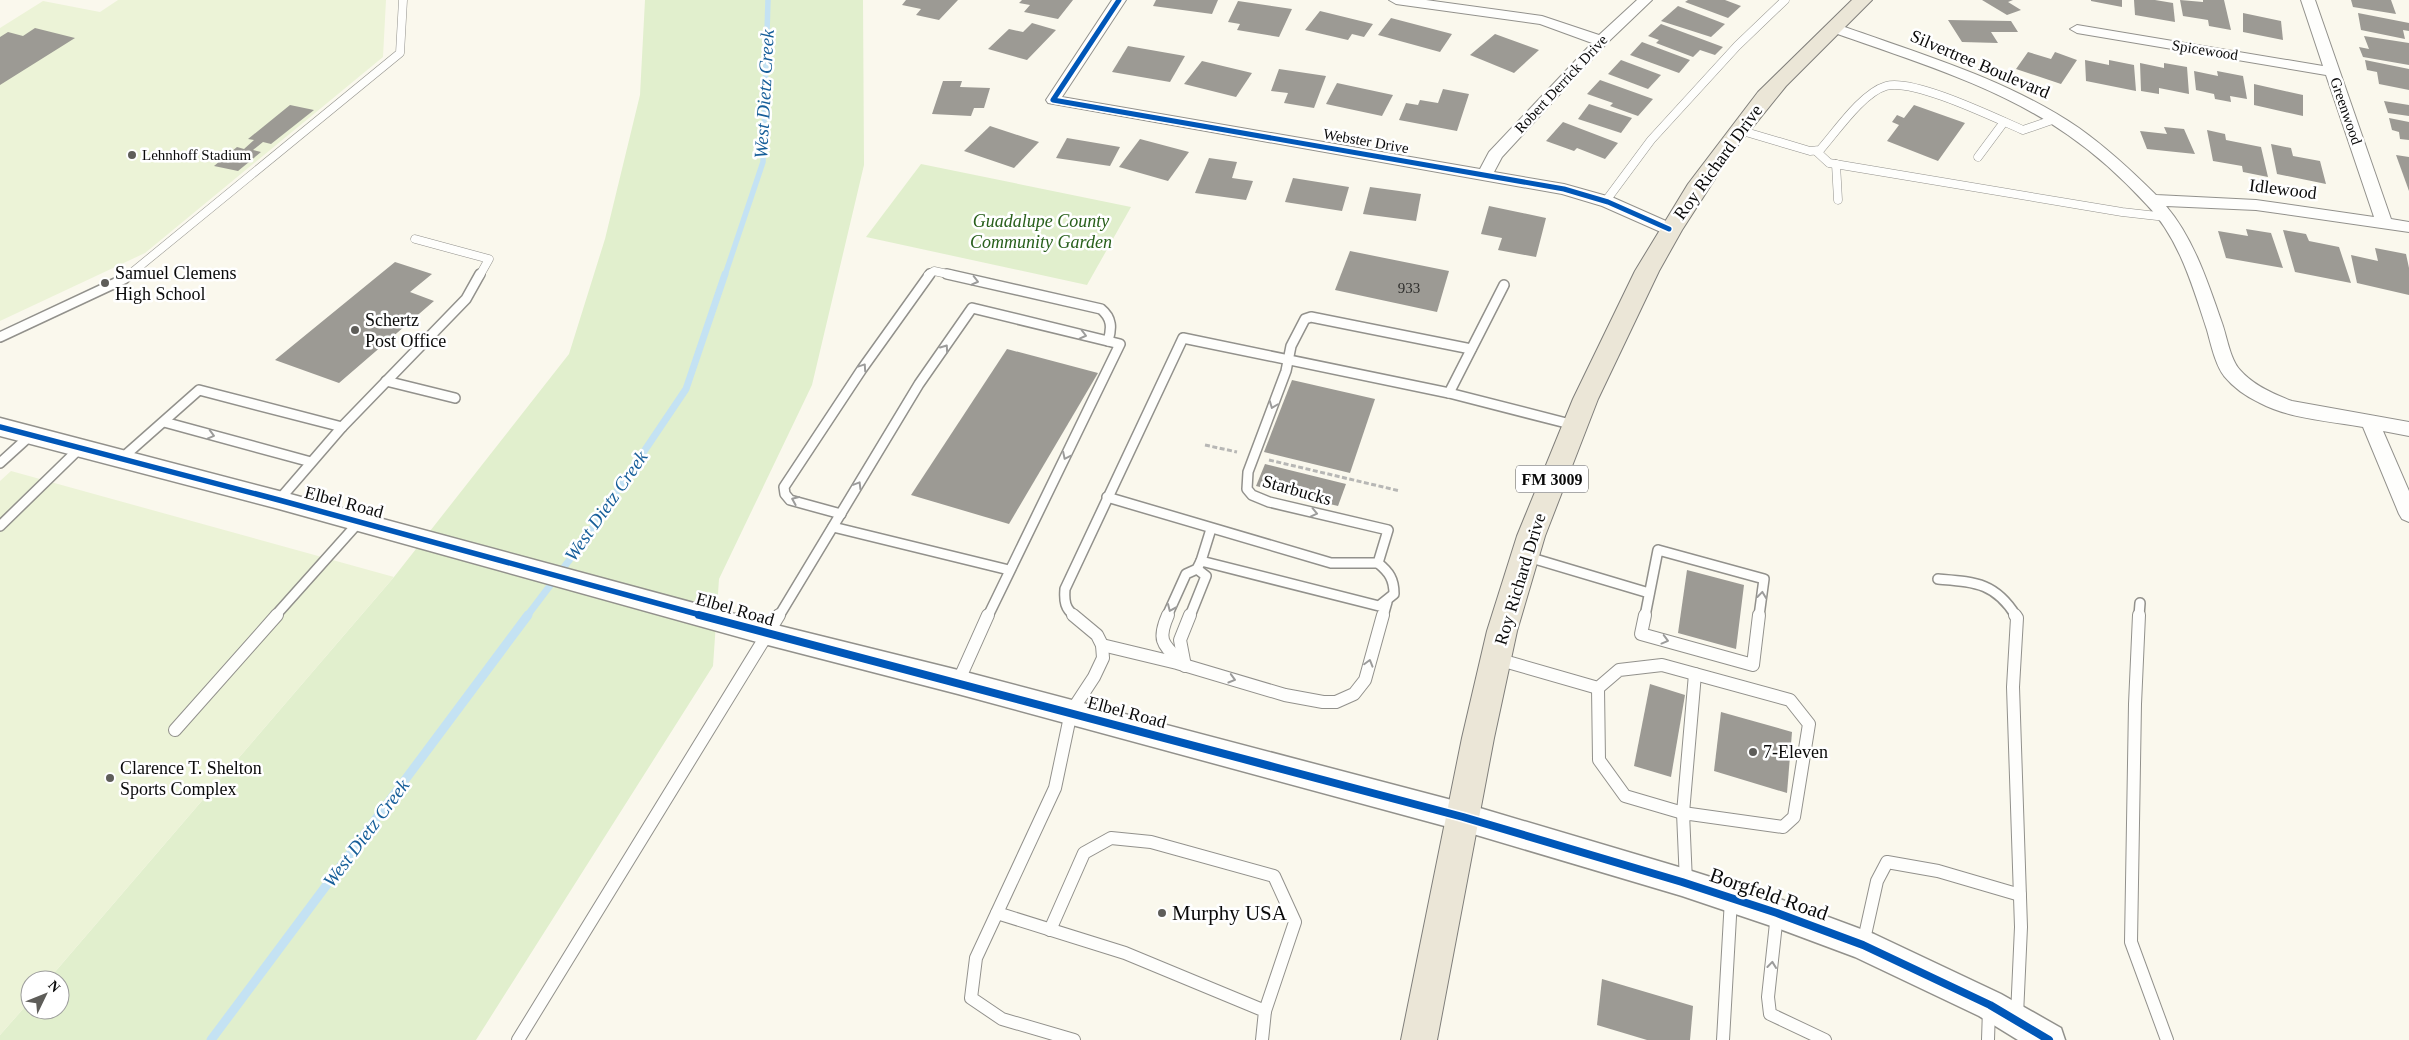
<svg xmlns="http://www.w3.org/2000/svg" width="2409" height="1040" viewBox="0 0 2409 1040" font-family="Georgia,serif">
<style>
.green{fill:#e1efcd}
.pitch{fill:#ecf3d7}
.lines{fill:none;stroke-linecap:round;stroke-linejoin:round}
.stream-far2{stroke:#c4e2f3;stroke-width:5.5}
.stream-far1{stroke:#c4e2f3;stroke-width:7}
.stream{stroke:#c4e2f3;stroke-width:9}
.building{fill:#9c9a94}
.service-far2-casing{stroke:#92918c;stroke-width:9}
.service-far1-casing{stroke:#92918c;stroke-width:12}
.service-casing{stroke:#92918c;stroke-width:14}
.minor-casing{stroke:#92918c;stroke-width:2}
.tertiary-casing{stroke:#92918c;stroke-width:3}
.primary-casing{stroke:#7f7e7a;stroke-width:2}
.path{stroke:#b7b7b5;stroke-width:3;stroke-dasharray:5 2.5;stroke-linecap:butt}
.service-far2{stroke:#fefefc;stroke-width:8}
.service-far1{stroke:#fefefc;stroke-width:9}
.service{stroke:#fefefc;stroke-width:12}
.minor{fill:#fefefc;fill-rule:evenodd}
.tertiary{fill:#fefefc;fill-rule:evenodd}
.primary{fill:#ebe6d7;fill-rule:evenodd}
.cycleway-far2-casing{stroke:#fff;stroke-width:8}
.cycleway-far1-casing{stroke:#fff;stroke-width:9}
.cycleway-casing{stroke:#fff;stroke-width:11}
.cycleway-far2{stroke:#0057b8;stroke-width:5}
.cycleway-far1{stroke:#0057b8;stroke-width:5.5}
.cycleway{stroke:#0057b8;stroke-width:8}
.oneway{stroke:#9c9c9b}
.poi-dot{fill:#5e5d59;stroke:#fff;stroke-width:2}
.labels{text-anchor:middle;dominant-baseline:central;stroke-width:5;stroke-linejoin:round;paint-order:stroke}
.far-street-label{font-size:15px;fill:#0a0a0a;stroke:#fff}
.far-poi-label{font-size:15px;fill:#0a0a0a;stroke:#fff;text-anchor:start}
.number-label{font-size:15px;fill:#2e2e2c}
.shield{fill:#fff;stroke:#545454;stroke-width:1}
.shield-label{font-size:16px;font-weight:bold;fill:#0a0a0a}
.street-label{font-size:18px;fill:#0a0a0a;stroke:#fff}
.park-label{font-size:18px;font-style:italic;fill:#29601c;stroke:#fff}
.poi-label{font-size:18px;fill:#0a0a0a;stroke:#fff;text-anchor:start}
.water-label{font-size:19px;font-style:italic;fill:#165e99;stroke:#fff}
.near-street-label{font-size:21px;fill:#0a0a0a;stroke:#fff}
.near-poi-label{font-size:21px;fill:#0a0a0a;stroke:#fff;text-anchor:start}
</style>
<rect width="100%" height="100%" fill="#faf8ed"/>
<g class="green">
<polygon points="645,0 863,0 864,165 812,385 719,579 713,666 476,1040 0,1040 0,1035 30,1001 30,1010 60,1010 60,980 48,980 394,577 569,354 605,239 640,95"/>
<polygon points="921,164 1131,207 1087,285 866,237"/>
</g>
<g class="pitch">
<polygon points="118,0 386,0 383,57 145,253 0,321 0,28 43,1 100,12"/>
<polygon points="11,471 394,577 48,980 30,980 30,1001 0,1035 0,481"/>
</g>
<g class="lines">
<polyline class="stream-far2" points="725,275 763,162 768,0"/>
<polyline class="stream-far1" points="527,616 583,542 686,389 725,274"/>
<polyline class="stream" points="211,1040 528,615"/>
</g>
<g class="building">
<polygon points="906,0 958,0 939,20 916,15 921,9 902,5"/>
<polygon points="1022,0 1073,0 1058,19 1024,12 1030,5 1019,3"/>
<polygon points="1156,0 1218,0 1212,14 1153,6"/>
<polygon points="1688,0 1725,0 1741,6 1728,18 1685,2"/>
<polygon points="1982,0 2013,0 2008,2 2021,10 2007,15"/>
<polygon points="2091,0 2122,0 2122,7 2091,1"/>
<polygon points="2134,0 2155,0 2173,3 2175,22 2135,15"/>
<polygon points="2180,0 2203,2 2203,0 2224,0 2231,30 2209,26 2208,20 2183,16"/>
<polygon points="2351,0 2391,0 2396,14 2353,7"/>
<polygon points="1238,1 1292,9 1279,37 1237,30 1240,24 1228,22"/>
<polygon points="1678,6 1725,24 1711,37 1661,21"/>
<polygon points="1320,11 1373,24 1364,37 1352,34 1348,40 1305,30"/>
<polygon points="2243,13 2281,21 2283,40 2243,32"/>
<polygon points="2358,13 2409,23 2409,31 2403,30 2405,39 2361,30"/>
<polygon points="1391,18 1452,34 1440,52 1378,35"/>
<polygon points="1948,20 2011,21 2018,32 1991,32 1998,43 1962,42"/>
<polygon points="1032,23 1056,30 1027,60 988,49 1009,29 1023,32"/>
<polygon points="1661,24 1723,47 1715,55 1700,50 1693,57 1656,43 1659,40 1648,36"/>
<polygon points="35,28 75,38 0,85 0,37 8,32 23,36"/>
<polygon points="1495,34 1539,50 1514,73 1470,55"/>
<polygon points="2364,36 2409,43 2409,65 2363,57 2359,47 2369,49"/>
<polygon points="1642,42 1690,60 1679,73 1630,55"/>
<polygon points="1128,46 1185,56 1170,82 1112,72"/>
<polygon points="2028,52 2051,59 2055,52 2077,60 2061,84 2016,69"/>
<polygon points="1621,60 1661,75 1648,89 1608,74"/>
<polygon points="2085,60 2109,65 2109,60 2134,65 2136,91 2086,81"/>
<polygon points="2365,60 2409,69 2409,90 2379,84 2377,72 2367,70"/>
<polygon points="1202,61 1252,73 1236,97 1184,84"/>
<polygon points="2140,63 2164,68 2164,63 2187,67 2189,94 2159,88 2159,94 2141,91"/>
<polygon points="1279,69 1326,76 1314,108 1284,103 1288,93 1271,91"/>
<polygon points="2194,71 2218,76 2217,71 2243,76 2247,99 2230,96 2231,102 2215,99 2214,94 2196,90"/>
<polygon points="1600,80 1653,99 1638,116 1610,106 1613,103 1587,94"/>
<polygon points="943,81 962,81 960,87 990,88 984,108 974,108 971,116 932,114"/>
<polygon points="1337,83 1393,95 1382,116 1326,104"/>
<polygon points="2254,84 2303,95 2303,116 2254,105"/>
<polygon points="1443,89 1469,94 1457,131 1399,120 1406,103 1418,105 1420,100 1438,103"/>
<polygon points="2384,101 2409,105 2409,116 2388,113"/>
<polygon points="1589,104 1632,118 1621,133 1578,119"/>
<polygon points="290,105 314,110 271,144 263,142 253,150 261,152 238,171 214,166 237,147 244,149 254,140 248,139"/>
<polygon points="1914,105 1965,123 1938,161 1887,141 1899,125 1892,122 1897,115 1904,118"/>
<polygon points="2389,118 2409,122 2409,140 2400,139 2399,132 2392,130"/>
<polygon points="1563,122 1618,143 1605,159 1577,148 1574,151 1546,141"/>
<polygon points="990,126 1039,142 1014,168 964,151"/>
<polygon points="2164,127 2184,129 2195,154 2147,149 2140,131 2167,134"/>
<polygon points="2207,130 2225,134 2226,140 2261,147 2268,177 2243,172 2242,166 2213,161"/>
<polygon points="1067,138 1120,147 1110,166 1056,158"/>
<polygon points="1140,139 1189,152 1168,181 1119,167"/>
<polygon points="2271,144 2291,148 2293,156 2320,161 2326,184 2277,174"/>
<polygon points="2396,155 2409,157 2409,191"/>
<polygon points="1209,158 1237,162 1232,178 1253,181 1246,200 1195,193"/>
<polygon points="1293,178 1349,187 1342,211 1285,202"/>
<polygon points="1370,187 1421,194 1416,221 1363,214"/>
<polygon points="1489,206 1546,218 1536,257 1498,250 1502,238 1481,234"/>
<polygon points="2246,229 2271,233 2283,268 2226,258 2218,231 2248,236"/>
<polygon points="2283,230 2306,234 2309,241 2339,247 2351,283 2295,272"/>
<polygon points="2375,248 2406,254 2409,268 2409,295 2357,283 2351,255 2378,261"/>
<polygon points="1350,251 1449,271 1437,312 1335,290"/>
<polygon points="395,262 432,274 410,292 434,301 339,383 275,360"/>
<polygon points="1007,349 1098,373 1009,524 911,495"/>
<polygon points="1292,380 1375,399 1350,473 1264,452"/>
<polygon points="1265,464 1346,484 1338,506 1256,486"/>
<polygon points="1687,570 1744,585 1736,649 1678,633"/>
<polygon points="1650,684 1685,695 1671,777 1634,766"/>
<polygon points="1721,712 1792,732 1787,793 1714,771"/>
<polygon points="1602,979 1693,1006 1690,1040 1647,1040 1597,1025"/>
</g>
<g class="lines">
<defs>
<g id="service-far2">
<path d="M 1739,130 L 1810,151 L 1820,150 C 1836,132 1862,93 1886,86 C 1913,78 1995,118 2023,130 L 2055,119"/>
<polyline points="1816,151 1829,163 2122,212 2166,217"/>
<polyline points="1978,157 2004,122"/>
<polyline points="1836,164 1838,200"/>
<polyline points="1605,202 1651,140 1737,46 1785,0"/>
<polyline points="415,239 489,259 480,275"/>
<polyline points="129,275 400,53 403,0"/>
<polyline points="928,275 934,271 952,275"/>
</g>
<g id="service-far1">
<path d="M 947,274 L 1101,309 C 1112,318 1112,328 1108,341"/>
<polyline points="0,337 124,279 130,274"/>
<polyline points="386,381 455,398"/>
<polyline points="1449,393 1504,285"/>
<polyline points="164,422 311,462"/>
<polyline points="121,459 199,390 342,427 466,299 480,274"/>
<polyline points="0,463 32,434"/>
<polyline points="1107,497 1331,563 1378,563 1388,530 1269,502 1252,495 1247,489 1248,472 1286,371 1291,346 1305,319 1311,317 1471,349"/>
<polyline points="279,500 342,427"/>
<polyline points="841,514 790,500 785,494 784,487 862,369 930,274"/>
<polyline points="0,526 80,448"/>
<polyline points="833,527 1009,570"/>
<path d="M 1211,529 L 1201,561 L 1379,606 L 1394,594 C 1394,579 1389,572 1378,563"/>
<polyline points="1525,556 1649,593"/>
<path d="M 1938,579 C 1974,582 1995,582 2016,616"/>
<polyline points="275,616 359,522"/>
<polyline points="779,616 919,384 972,308 1120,344 988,616"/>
<path d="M 1075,616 C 1065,609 1064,601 1065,589 L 1183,338 L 1449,393 L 1574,425"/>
<polyline points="1167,616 1186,574 1197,569 1201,561"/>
<polyline points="1190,616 1206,576 1197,569"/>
<polyline points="1383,616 1387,602"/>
<polyline points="1645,616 1658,550 1764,579 1759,616"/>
<polyline points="2139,616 2140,603"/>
</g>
<g id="service">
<polyline points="1073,615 1097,635 1102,645 1103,658 1094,677 1071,712 1055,788 976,958 971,998 1002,1019 1074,1040"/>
<path d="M 1168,615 C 1156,642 1164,645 1183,664"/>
<polyline points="1645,615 1641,634 1753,665 1759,615"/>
<polyline points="2015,615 2017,618 2013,687 2021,927 2017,1015"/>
<polyline points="2139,615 2135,704 2131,942 2167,1040"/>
<polyline points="1102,645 1177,663 1285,695 1323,702 1336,702 1354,694 1365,680 1383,615"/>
<polyline points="1497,659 1598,688 1619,670 1662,665 1790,700 1809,724 1794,817 1783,827 1683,813 1686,882"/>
<polyline points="1185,666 1180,640 1190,615"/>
<polyline points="958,682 988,615"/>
<polyline points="1598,688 1599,760 1625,796 1683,813 1695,674"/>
<polyline points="175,730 277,615"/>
<polyline points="997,913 1125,953 1265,1011 1262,1040"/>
<polyline points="1777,914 1768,997 1770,1014 1825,1040"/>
<polyline points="1050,930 1084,853 1111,838 1151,842 1274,876 1295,922 1265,1011"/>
<polyline points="1863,944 1877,881 1887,862 1938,871 2020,895"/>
<polyline points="518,1040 779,615"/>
<polyline points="1723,1040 1731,899"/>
<polyline points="1988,1040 1989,1009"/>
</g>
<g id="minor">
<polygon points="1112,0 1126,0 1062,97 1480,169 1489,152 1592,43 1540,24 1396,4 1389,0 1426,0 1542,16 1599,35 1637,0 1652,0 1606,44 1502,157 1494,172 1564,184 1614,198 1675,225 1677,229 1675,233 1663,233 1602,206 1562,194 1048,103 1046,100"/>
<path d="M 2301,0 L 2315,0 L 2391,219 L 2409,222 L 2409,232 L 2256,210 L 2166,206 C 2194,239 2208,283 2222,323 C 2227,337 2230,359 2240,370 C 2253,385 2273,394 2292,401 L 2409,422 L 2409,436 L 2383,431 L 2409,491 L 2409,522 L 2402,519 L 2399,514 L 2363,427 C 2330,421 2290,419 2260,403 C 2247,397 2233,387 2224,376 C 2215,364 2211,344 2207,330 C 2193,287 2179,238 2147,205 C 2123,179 2097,155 2068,135 C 1997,85 1910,60 1829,31 L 1827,28 L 1829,25 L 1839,25 C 1920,54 2007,79 2079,128 C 2107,148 2132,171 2156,195 L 2256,200 L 2374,217 L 2326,75 L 2077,33 L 2070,29 L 2077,25 L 2323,66 Z"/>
</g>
<polygon id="tertiary" points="0,418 279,491 768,623 958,670 1463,803 1682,868 1777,898 1874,934 2001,994 2061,1028 2065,1040 2018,1040 1979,1016 1855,957 1777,928 1682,896 1463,831 958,694 768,645 279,509 0,436"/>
<polygon id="primary" points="1852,0 1872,0 1786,86 1731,154 1682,230 1659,271 1598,399 1545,536 1517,631 1494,738 1437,1040 1401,1040 1462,738 1487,631 1517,536 1573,399 1635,271 1688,184 1758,92"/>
</defs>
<use href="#service-far2" class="service-far2-casing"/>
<use href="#service-far1" class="service-far1-casing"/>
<use href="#service" class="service-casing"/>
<use href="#minor" class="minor-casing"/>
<use href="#tertiary" class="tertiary-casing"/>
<use href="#primary" class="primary-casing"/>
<g class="path">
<polyline points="1205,445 1237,452"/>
<polyline points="1269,460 1400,491"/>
</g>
<use href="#service-far2" class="service-far2"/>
<use href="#service-far1" class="service-far1"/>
<use href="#service" class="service"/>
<use href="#minor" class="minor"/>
<use href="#tertiary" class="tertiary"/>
<use href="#primary" class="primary"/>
<defs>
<polyline id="cycleway-far2" points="1119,0 1053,100 1564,189 1608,202 1669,229"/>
<polyline id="cycleway-far1" points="0,427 279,500 704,616"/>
<polyline id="cycleway" points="699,615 1463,817 1682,882 1777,913 1863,945 1990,1005 2049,1040"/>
</defs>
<use href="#cycleway-far2" class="cycleway-far2-casing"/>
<use href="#cycleway-far1" class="cycleway-far1-casing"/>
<use href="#cycleway" class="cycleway-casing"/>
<use href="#cycleway-far2" class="cycleway-far2"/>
<use href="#cycleway-far1" class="cycleway-far1"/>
<use href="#cycleway" class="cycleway"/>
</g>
<defs><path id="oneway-chevron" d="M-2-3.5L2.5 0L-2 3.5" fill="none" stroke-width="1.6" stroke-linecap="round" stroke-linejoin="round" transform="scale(1.25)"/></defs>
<g class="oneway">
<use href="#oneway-chevron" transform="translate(975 281) rotate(14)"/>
<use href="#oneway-chevron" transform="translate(1083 335) rotate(14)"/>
<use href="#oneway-chevron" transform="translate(945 348) rotate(-55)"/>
<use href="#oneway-chevron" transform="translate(863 367) rotate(-56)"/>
<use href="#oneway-chevron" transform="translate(1273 405) rotate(111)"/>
<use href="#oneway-chevron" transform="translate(211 435) rotate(15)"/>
<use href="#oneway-chevron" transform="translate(1066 456) rotate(116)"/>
<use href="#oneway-chevron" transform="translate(858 485) rotate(-59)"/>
<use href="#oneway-chevron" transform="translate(795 500) rotate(-157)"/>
<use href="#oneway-chevron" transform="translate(1314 513) rotate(13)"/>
<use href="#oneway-chevron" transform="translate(1762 595) rotate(-83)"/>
<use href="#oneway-chevron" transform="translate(1171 608) rotate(114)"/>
<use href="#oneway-chevron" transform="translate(1665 640) rotate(15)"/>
<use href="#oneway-chevron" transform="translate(1369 663) rotate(-74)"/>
<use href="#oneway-chevron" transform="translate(1232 679) rotate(16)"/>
<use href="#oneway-chevron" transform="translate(1772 965) rotate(-84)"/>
</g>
<g class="poi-dot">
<circle cx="132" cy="155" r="5"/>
<circle cx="105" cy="283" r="5"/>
<circle cx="355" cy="330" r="5"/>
<circle cx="1753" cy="752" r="5"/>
<circle cx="110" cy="778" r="5"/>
<circle cx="1162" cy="913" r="5"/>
</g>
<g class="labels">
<g class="far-street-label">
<text transform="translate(2205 50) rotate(9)">Spicewood</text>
<text transform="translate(1561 84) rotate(-47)">Robert Derrick Drive</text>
<text transform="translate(2346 111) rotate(71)">Greenwood</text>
<text transform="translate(1366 141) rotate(10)">Webster Drive</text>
</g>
<g class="far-poi-label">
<text x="142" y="155">Lehnhoff Stadium</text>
</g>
<g class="number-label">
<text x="1409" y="288">933</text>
</g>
<rect class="shield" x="1516" y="465.5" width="72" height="27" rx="4"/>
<g class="shield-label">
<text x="1552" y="479">FM 3009</text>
</g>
<g class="street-label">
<text transform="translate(1980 64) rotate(23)">Silvertree Boulevard</text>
<text transform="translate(1718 162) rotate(-54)">Roy Richard Drive</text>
<text transform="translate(2283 189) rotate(7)">Idlewood</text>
<text transform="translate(1297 490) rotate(16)">Starbucks</text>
<text transform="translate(344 502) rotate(15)">Elbel Road</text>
<text transform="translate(1520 579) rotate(-73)">Roy Richard Drive</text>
<text transform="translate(735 609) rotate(16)">Elbel Road</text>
<text transform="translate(1127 712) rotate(15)">Elbel Road</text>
</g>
<g class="park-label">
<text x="1041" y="221">Guadalupe County<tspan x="1041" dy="21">Community Garden</tspan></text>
</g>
<g class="poi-label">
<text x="115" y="273">Samuel Clemens<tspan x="115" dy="21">High School</tspan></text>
<text x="365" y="320">Schertz<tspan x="365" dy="21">Post Office</tspan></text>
<text x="1763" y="752">7-Eleven</text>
<text x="120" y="768">Clarence T. Shelton<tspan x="120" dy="21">Sports Complex</tspan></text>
</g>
<g class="water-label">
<text transform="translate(764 94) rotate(-87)">West Dietz Creek</text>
<text transform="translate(606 506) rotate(-55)">West Dietz Creek</text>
<text transform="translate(366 833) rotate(-53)">West Dietz Creek</text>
</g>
<g class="near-street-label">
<text transform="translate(1769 894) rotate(19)">Borgfeld Road</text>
</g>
<g class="near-poi-label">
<text x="1172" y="913">Murphy USA</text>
</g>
</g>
<g transform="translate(45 995) rotate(47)"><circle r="24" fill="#ffffff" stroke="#9d9d9d"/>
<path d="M0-4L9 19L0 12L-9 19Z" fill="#5e5d59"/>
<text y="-8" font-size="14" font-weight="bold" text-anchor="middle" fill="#0a0a0a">N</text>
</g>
</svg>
